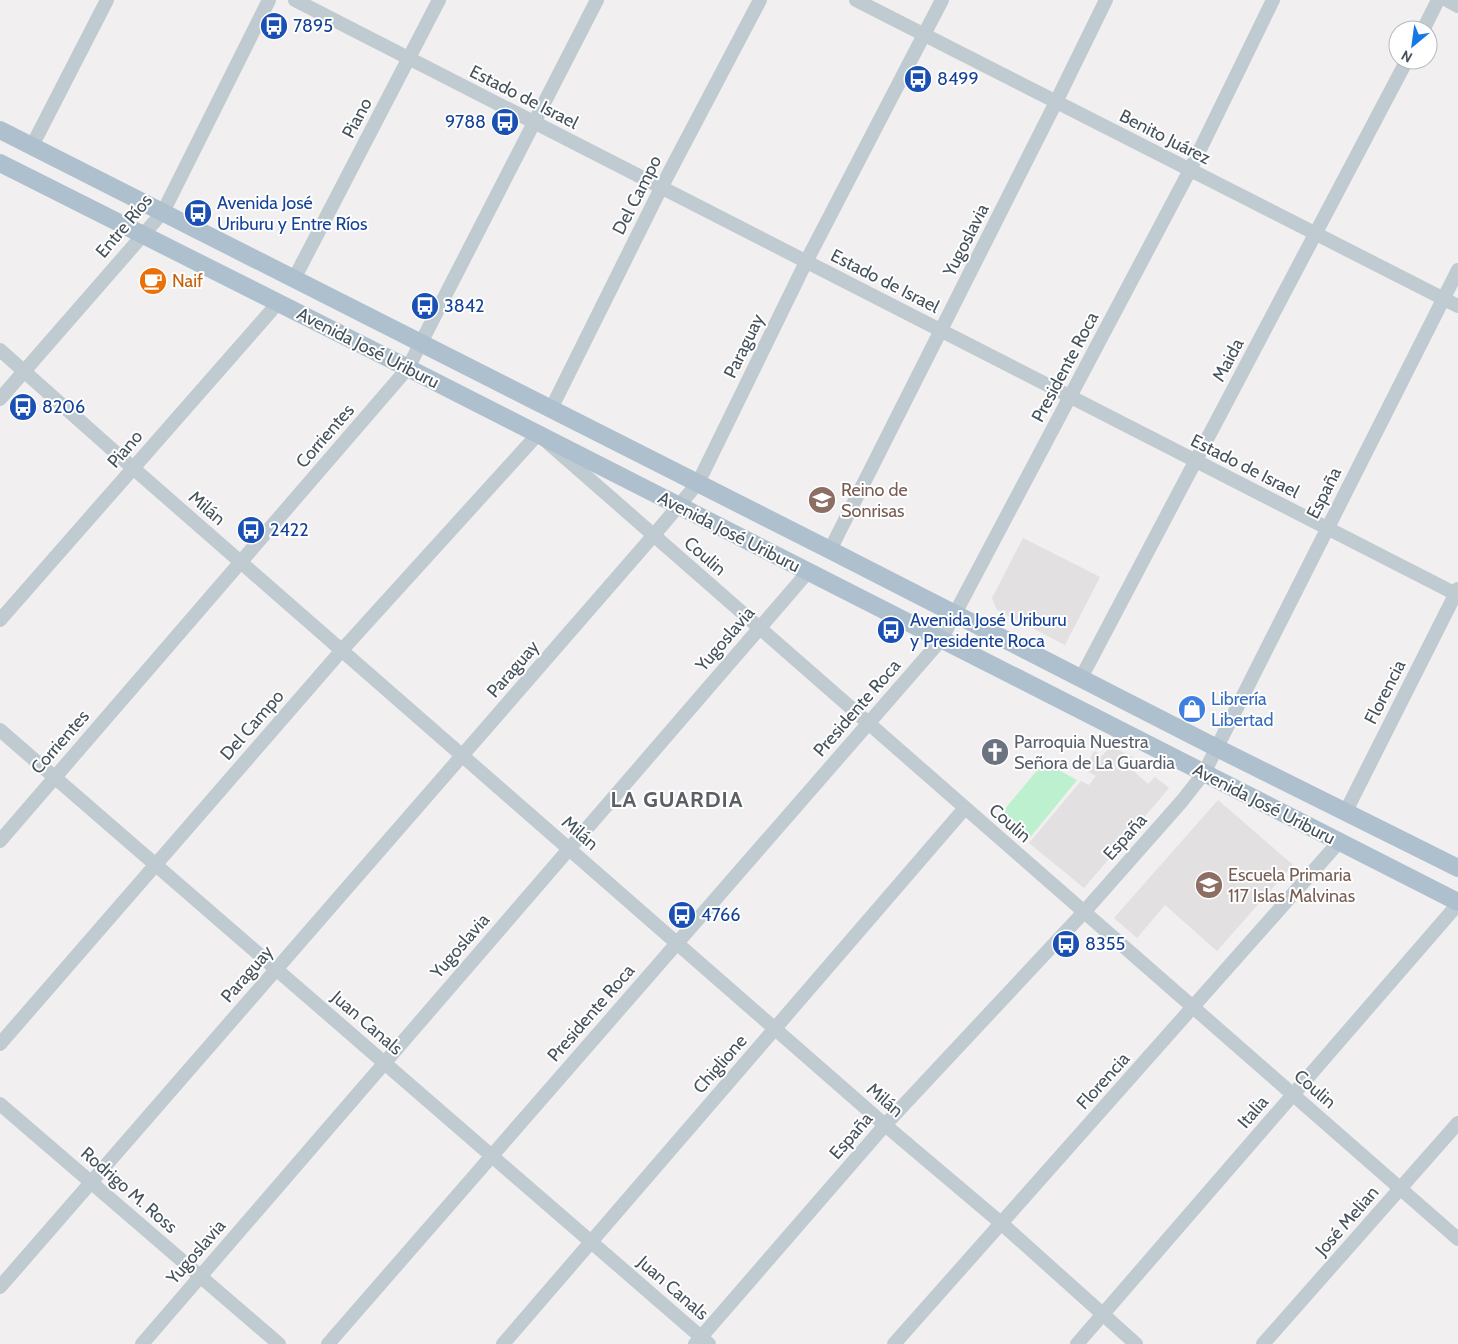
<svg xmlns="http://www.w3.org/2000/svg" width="1458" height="1344" viewBox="0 0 1458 1344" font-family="Cabin,sans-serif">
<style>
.education{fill:#e2e0e1}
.green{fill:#bcf0ce}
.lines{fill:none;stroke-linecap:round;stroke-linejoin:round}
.minor{stroke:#bfcad1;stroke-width:14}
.major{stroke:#aec0ce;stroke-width:18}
.labels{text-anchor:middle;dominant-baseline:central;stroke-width:4;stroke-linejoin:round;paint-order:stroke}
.transit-label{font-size:18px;fill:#164399;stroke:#fff;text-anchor:start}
.street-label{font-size:18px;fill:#46535d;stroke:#fff}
.food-label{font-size:18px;fill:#c56008;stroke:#fff;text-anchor:start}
.education-label{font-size:18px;fill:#785e54;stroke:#fff;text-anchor:start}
.shop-label{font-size:18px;fill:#366cbe;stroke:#fff;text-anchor:start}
.worship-label{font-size:18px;fill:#5b616d;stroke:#fff;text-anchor:start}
.district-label{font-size:22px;font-weight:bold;letter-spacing:1px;fill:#5b6064;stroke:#fff}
</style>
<rect width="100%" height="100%" fill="#f1efef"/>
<g class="education">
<polygon points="1023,538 1100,577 1065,645 997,610 992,598"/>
<polygon points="1111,746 1134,758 1128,766 1148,784 1155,777 1169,788 1084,888 1029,843 1081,781 1089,785 1096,776 1085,770 1094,751 1102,756"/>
<polygon points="1218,800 1293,865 1217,951 1165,905 1137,938 1114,918"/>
</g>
<polygon class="green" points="1044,762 1077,780 1028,840 1000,815"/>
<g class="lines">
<g class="minor">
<polyline points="295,0 1458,595"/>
<polyline points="856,0 1458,306"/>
<polyline points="1447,0 1458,6"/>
<polyline points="1423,30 1438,0"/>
<polyline points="32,146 107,0"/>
<polyline points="294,279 439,0"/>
<polyline points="0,350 133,468 885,1125 1001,1223 1136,1344"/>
<polyline points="0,399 163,212 269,0"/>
<polyline points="551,409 661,188 760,0"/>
<polyline points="830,550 1056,102 1106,0"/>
<polyline points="0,620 278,303"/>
<polyline points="1081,678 1407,60"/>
<polyline points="0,730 709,1344"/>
<polyline points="1346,811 1458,589"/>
<polyline points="0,841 408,368 597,0"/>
<polyline points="0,1044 342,650 538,434 1458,1239"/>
<polyline points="0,1104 279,1344"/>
<polyline points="0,1287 653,536 698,483 806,262 942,0"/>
<polyline points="142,1344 808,572"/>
<polyline points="328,1344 941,640 1190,170 1273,0"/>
<polyline points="503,1344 965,808"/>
<polyline points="695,1344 885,1125 1084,912 1182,801 1204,773 1458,270"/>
<polyline points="894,1344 1339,842"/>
<polyline points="1077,1344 1458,904"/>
<polyline points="1263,1344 1458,1123"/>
</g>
<g class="major">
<polyline points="0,130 830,550 1217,748 1458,868"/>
<polyline points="0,163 408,368 1458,902"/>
</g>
</g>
<defs>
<symbol id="bus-disc" viewBox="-11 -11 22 22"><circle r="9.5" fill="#1a4fb4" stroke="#fff"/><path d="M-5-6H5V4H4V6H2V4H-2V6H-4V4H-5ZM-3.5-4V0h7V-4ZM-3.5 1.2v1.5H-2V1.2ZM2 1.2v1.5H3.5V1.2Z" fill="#fff"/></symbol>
<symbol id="cafe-disc" viewBox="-11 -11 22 22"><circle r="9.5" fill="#e8710a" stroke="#fff"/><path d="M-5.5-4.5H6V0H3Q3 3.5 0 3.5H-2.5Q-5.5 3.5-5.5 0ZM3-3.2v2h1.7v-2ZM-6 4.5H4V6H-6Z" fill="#fff"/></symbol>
<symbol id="school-disc" viewBox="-11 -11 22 22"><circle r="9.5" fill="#8d6e63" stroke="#fff"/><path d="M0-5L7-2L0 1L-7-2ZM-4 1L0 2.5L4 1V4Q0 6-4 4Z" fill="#fff"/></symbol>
<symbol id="shop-disc" viewBox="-11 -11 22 22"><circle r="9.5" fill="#3f7fe0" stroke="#fff"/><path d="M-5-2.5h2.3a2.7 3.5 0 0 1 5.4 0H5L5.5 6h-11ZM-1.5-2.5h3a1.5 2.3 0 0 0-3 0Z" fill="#fff"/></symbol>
<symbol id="church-disc" viewBox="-11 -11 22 22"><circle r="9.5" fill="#6b7280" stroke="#fff"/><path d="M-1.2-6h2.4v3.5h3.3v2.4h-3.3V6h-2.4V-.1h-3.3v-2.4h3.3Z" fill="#fff"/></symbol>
</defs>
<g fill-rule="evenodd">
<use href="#bus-disc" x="258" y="10" width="32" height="32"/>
<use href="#bus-disc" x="902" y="63" width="32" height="32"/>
<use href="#bus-disc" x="489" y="106" width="32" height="32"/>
<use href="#bus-disc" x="182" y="197" width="32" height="32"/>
<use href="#cafe-disc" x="137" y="265" width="32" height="32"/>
<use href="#bus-disc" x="409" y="290" width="32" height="32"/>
<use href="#bus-disc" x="7" y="391" width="32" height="32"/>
<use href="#school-disc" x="806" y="484" width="32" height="32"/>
<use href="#bus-disc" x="235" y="514" width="32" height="32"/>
<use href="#bus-disc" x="875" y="614" width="32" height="32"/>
<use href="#shop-disc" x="1176" y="693" width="32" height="32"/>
<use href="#church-disc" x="979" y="736" width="32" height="32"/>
<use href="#school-disc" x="1193" y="869" width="32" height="32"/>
<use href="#bus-disc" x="666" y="899" width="32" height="32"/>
<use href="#bus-disc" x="1050" y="928" width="32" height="32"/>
</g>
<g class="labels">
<g class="transit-label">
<text x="293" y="26">7895</text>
<text x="937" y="79">8499</text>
<text x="486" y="122" text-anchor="end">9788</text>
<text x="217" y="203">Avenida José<tspan x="217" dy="21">Uriburu y Entre Ríos</tspan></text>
<text x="444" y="306">3842</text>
<text x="42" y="407">8206</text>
<text x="270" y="530">2422</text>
<text x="910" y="620">Avenida José Uriburu<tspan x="910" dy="21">y Presidente Roca</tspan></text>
<text x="701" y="915">4766</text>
<text x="1085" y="944">8355</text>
</g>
<g class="street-label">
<text transform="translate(524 97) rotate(27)">Estado de Israel</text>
<text transform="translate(357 118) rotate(-62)">Piano</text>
<text transform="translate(1165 137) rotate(27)">Benito Juárez</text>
<text transform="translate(637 195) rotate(-63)">Del Campo</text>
<text transform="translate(124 226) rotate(-50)">Entre Ríos</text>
<text transform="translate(966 240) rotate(-63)">Yugoslavia</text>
<text transform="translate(885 281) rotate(27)">Estado de Israel</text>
<text transform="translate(744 346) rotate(-64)">Paraguay</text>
<text transform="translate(368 348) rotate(27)">Avenida José Uriburu</text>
<text transform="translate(1228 360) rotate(-62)">Maida</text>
<text transform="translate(1065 367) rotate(-62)">Presidente Roca</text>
<text transform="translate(325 436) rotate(-49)">Corrientes</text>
<text transform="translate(125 449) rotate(-49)">Piano</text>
<text transform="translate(1245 466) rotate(27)">Estado de Israel</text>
<text transform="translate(1324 493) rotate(-63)">España</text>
<text transform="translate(207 508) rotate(41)">Milán</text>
<text transform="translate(729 532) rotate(27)">Avenida José Uriburu</text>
<text transform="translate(705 556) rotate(41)">Coulin</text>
<text transform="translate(725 639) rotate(-49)">Yugoslavia</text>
<text transform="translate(513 669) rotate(-49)">Paraguay</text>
<text transform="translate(1385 692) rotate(-63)">Florencia</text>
<text transform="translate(857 708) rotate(-49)">Presidente Roca</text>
<text transform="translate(252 725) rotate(-49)">Del Campo</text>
<text transform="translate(60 742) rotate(-49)">Corrientes</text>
<text transform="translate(1264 804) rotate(27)">Avenida José Uriburu</text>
<text transform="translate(1010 823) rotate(41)">Coulin</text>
<text transform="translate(580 833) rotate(41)">Milán</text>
<text transform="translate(1125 837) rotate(-48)">España</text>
<text transform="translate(460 946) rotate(-49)">Yugoslavia</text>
<text transform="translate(247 974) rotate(-49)">Paraguay</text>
<text transform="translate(591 1013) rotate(-49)">Presidente Roca</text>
<text transform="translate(367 1023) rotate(41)">Juan Canals</text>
<text transform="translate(720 1064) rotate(-49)">Chiglione</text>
<text transform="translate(1103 1081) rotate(-48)">Florencia</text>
<text transform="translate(1315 1089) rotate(41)">Coulin</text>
<text transform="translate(885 1100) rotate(41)">Milán</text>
<text transform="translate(1253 1112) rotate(-49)">Italia</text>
<text transform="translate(851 1136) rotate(-49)">España</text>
<text transform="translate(129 1190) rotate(41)">Rodrigo M. Ross</text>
<text transform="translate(1347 1221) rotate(-49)">José Melian</text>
<text transform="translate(196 1252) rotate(-49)">Yugoslavia</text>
<text transform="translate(673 1288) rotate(41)">Juan Canals</text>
</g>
<g class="food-label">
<text x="172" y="281">Naif</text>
</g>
<g class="education-label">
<text x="841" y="490">Reino de<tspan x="841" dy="21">Sonrisas</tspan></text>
<text x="1228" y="875">Escuela Primaria<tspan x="1228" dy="21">117 Islas Malvinas</tspan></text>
</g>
<g class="shop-label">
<text x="1211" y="699">Librería<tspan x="1211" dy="21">Libertad</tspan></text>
</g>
<g class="worship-label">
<text x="1014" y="742">Parroquia Nuestra<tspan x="1014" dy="21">Señora de La Guardia</tspan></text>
</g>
<g class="district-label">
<text x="677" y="799">LA GUARDIA</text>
</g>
</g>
<g transform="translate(1413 45) rotate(209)"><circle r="24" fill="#ffffff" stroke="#b5babe"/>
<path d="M0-4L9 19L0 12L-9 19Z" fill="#1579e5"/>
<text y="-8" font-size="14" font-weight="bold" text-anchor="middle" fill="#46535d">N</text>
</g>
</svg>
